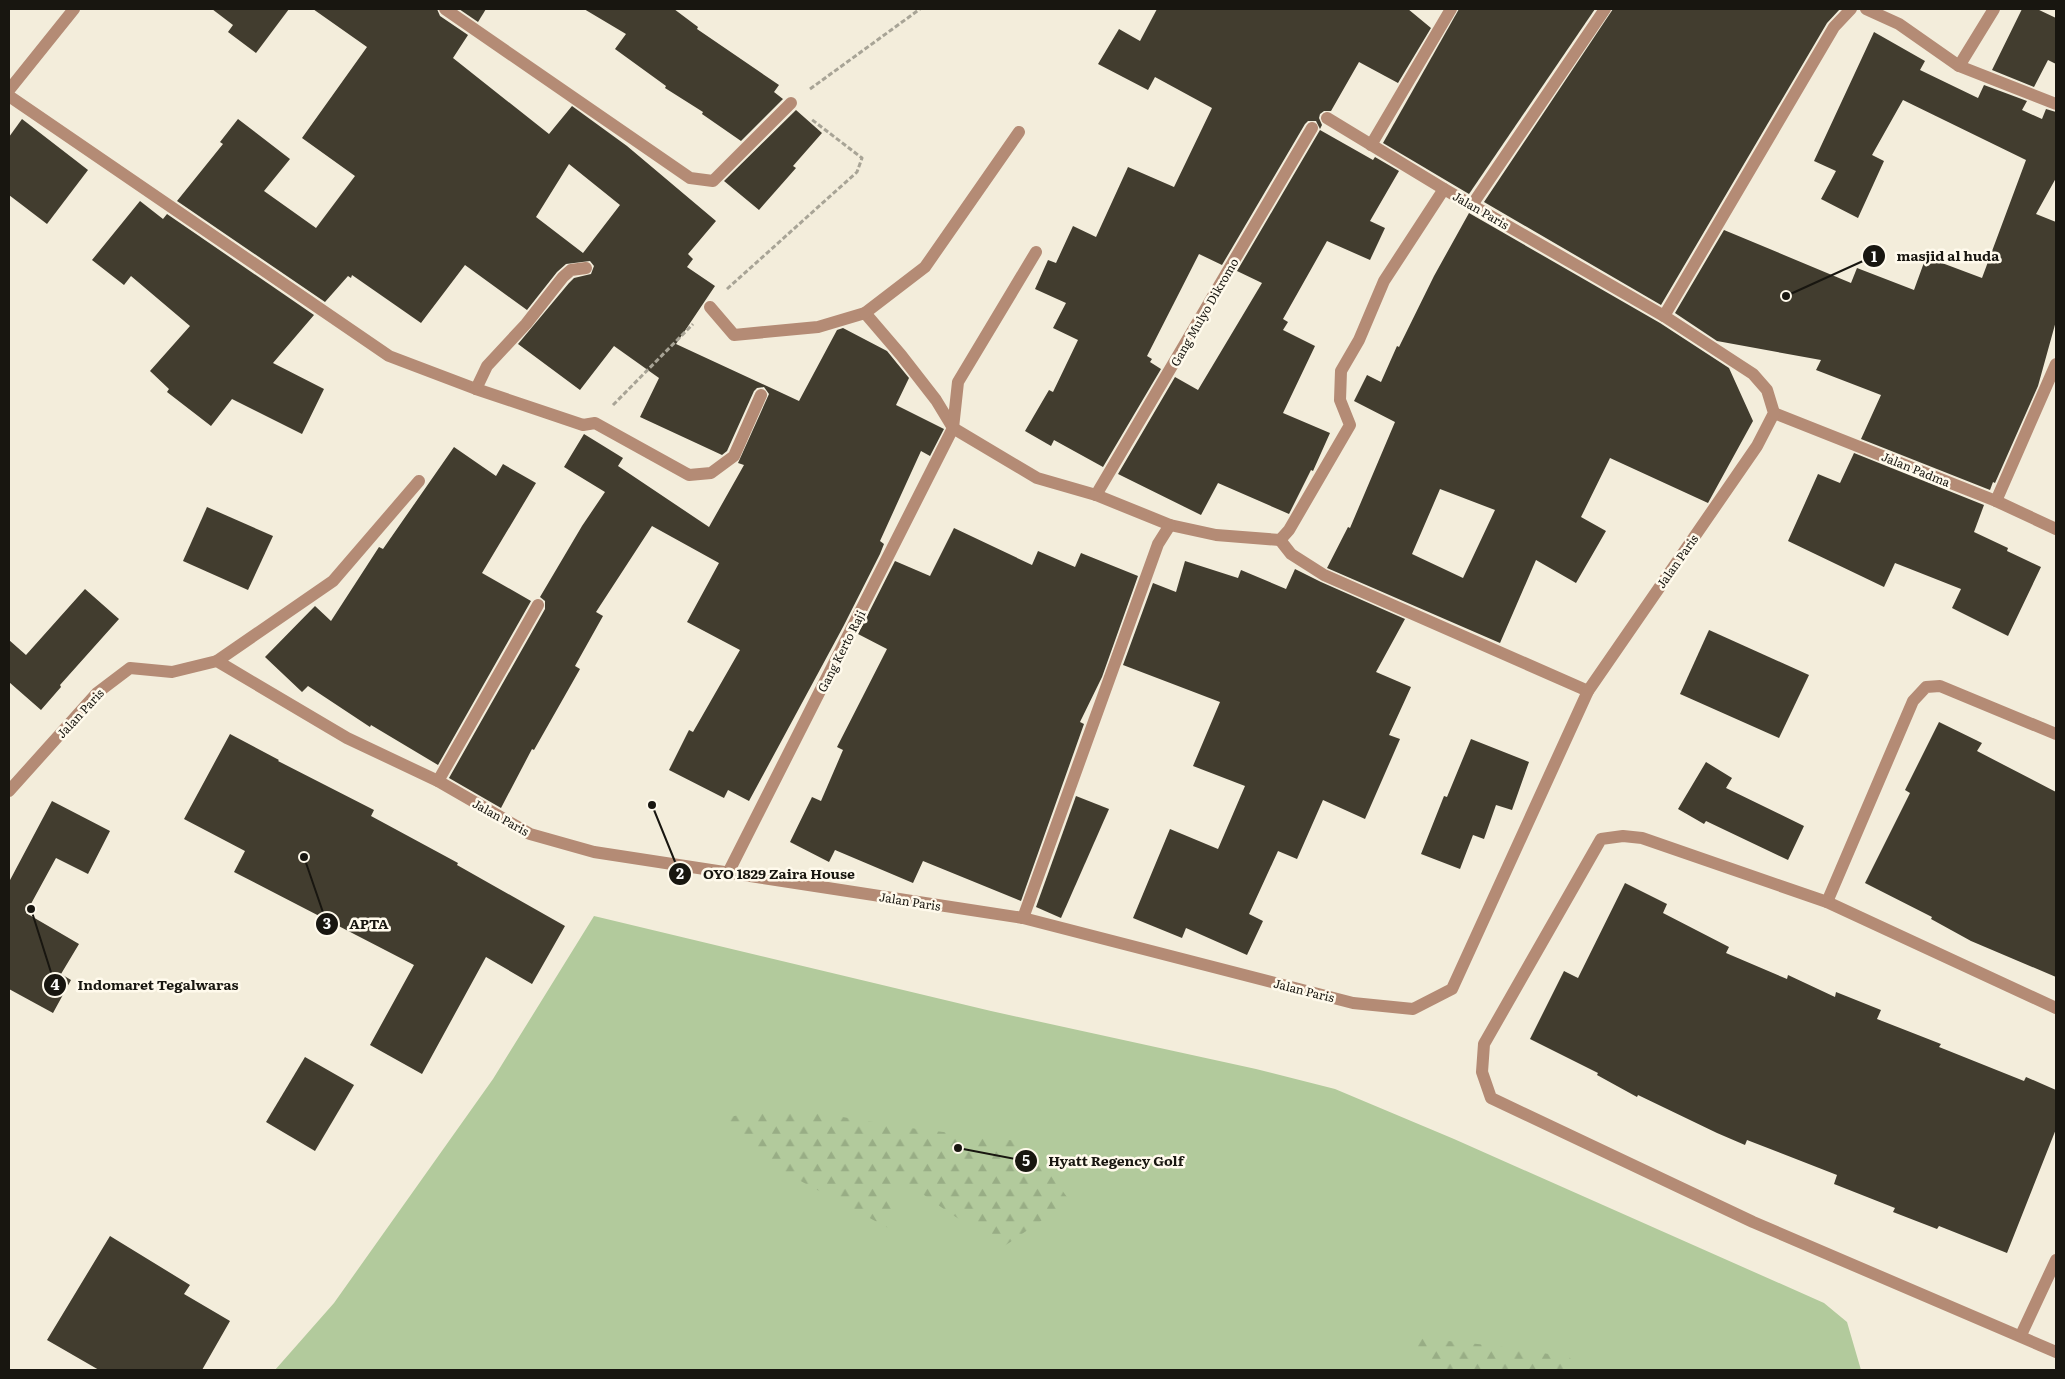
<svg xmlns="http://www.w3.org/2000/svg" width="2065" height="1379" viewBox="0 0 2065 1379" font-family="Literata,serif">
<style>
.grass{fill:#b2ca9c}
.forest{fill:url(#forest-firs)}
.building{fill:#423d2f;fill-rule:evenodd}
.lines{fill:none;stroke-linecap:round;stroke-linejoin:round}
.path{stroke:#a8a496;stroke-width:3;stroke-dasharray:5 2.5;stroke-linecap:butt}
.minor{stroke:#b48b75;stroke-width:12}
.labels{text-anchor:middle;dominant-baseline:central;stroke-width:5;stroke-linejoin:round;paint-order:stroke}
.street-label{font-size:12px;fill:#181610;stroke:#fffaec}
.leader{fill:none;stroke:#181610;stroke-width:2}
.callout-dot{fill:#181610;stroke:#fffaec;stroke-width:2}
.mark-label{font-size:15px;text-anchor:middle;font-weight:bold;fill:#fff}
.callout-label{font-size:14px;text-anchor:middle;font-weight:bold;fill:#181610;stroke:#fffaec;stroke-width:5;stroke-linejoin:round;paint-order:stroke}
</style>
<defs>
<pattern id="forest-firs" width="22" height="20" patternUnits="userSpaceOnUse" patternTransform="scale(1.25)"><rect width="22" height="20" fill="#b2ca9c"/><path d="M5 1l3.5 6h-7zM16 11l3.5 6h-7z" fill="#98ad85"/></pattern>
</defs>
<rect width="100%" height="100%" fill="#f3eddb"/>
<polygon class="grass" points="594,916 991,1011 1256,1069 1335,1089 1454,1139 1824,1303 1847,1322 1861,1370 275,1370 334,1303 493,1079"/>
<g class="forest">
<polygon points="787,1108 910,1128 1026,1142 1070,1201 1003,1247 948,1212 896,1175 892,1230 767,1163 714,1119"/>
<polygon points="1409,1337 1497,1346 1569,1357 1580,1370 1434,1370"/>
</g>
<g class="building">
<polygon points="212,9 289,9 256,53 228,32 233,25"/>
<path d="M 313,9 L 437,9 L 440,16 L 468,35 L 453,58 L 549,134 L 572,106 L 627,146 L 716,221 L 688,254 L 693,259 L 687,267 L 715,286 L 676,344 L 799,401 L 837,330 L 843,328 L 887,351 L 909,378 L 896,405 L 944,429 L 930,456 L 921,451 L 880,541 L 884,544 L 880,554 L 843,627 L 749,801 L 728,790 L 724,798 L 669,770 L 689,730 L 693,732 L 740,650 L 687,622 L 719,563 L 652,526 L 596,612 L 603,616 L 575,666 L 580,669 L 534,750 L 532,749 L 501,808 L 449,778 L 545,609 L 545,601 L 540,597 L 582,526 L 605,492 L 564,467 L 584,434 L 623,458 L 618,466 L 709,527 L 744,465 L 738,463 L 769,394 L 764,387 L 757,388 L 754,391 L 727,451 L 722,455 L 640,417 L 659,378 L 614,346 L 580,390 L 518,344 L 569,283 L 574,278 L 591,274 L 594,266 L 590,261 L 566,264 L 557,272 L 527,310 L 465,265 L 421,323 L 352,275 L 351,278 L 348,276 L 325,302 L 177,201 L 223,144 L 220,142 L 238,119 L 290,159 L 264,191 L 316,228 L 355,176 L 302,138 L 367,47 ZM 569,164 L 620,205 L 583,253 L 536,217 Z"/>
<polygon points="459,9 486,9 478,22"/>
<polygon points="584,9 674,9 698,27 697,29 779,85 774,92 783,99 741,141 702,114 703,112 665,88 666,86 615,49 626,34"/>
<polygon points="1157,9 1408,9 1431,28 1398,83 1359,62 1331,111 1324,111 1320,114 1319,118 1322,125 1320,129 1316,121 1308,121 1305,124 1222,265 1199,254 1147,356 1152,359 1150,362 1161,369 1103,467 1054,440 1051,446 1025,431 1049,390 1053,392 1078,340 1053,328 1066,303 1035,289 1048,260 1056,263 1073,226 1096,237 1128,167 1174,187 1212,108 1155,77 1148,90 1098,64 1119,29 1140,41"/>
<polygon points="1459,9 1595,9 1469,194 1383,143"/>
<polygon points="1613,9 1840,9 1827,23 1661,305 1484,202"/>
<polygon points="2022,9 2037,9 2056,18 2056,64 2048,60 2034,87 1992,70"/>
<polygon points="1874,32 1925,61 1920,70 1978,98 1984,85 2027,101 2022,110 2042,119 2046,109 2056,112 2056,178 2036,214 2056,222 2056,321 2038,386 1995,483 1993,482 1990,490 1861,439 1881,395 1816,370 1821,360 1717,341 1675,313 1724,230 1851,283 1857,268 1914,290 1926,257 1982,278 2026,160 1903,100 1872,155 1884,161 1858,218 1821,199 1836,171 1814,161"/>
<polygon points="796,110 822,133 793,166 796,168 759,210 724,181"/>
<polygon points="22,119 88,170 47,224 9,195 9,137"/>
<polygon points="1320,130 1373,160 1375,157 1399,171 1370,221 1385,228 1370,260 1327,241 1283,319 1288,322 1283,330 1315,346 1283,413 1330,433 1313,471 1311,470 1289,514 1218,483 1201,515 1118,474 1175,377 1198,390 1262,283 1237,271"/>
<polygon points="140,201 163,219 167,214 314,315 273,363 324,389 302,434 232,399 211,426 167,392 169,389 150,371 190,326 131,276 124,285 92,260"/>
<path d="M 1469,213 L 1660,323 L 1729,368 L 1753,421 L 1708,503 L 1610,458 L 1581,517 L 1606,531 L 1576,583 L 1536,560 L 1500,643 L 1327,568 L 1348,527 L 1350,528 L 1395,422 L 1354,401 L 1367,375 L 1381,382 L 1397,346 L 1399,347 L 1434,276 ZM 1440,489 L 1495,510 L 1463,578 L 1412,554 Z"/>
<polygon points="454,447 496,476 503,464 536,483 482,573 531,601 438,765 371,725 370,727 308,686 302,692 265,657 315,606 331,621 379,547 383,549"/>
<polygon points="1854,453 1984,505 1974,532 2008,548 2007,551 2041,567 2008,636 1952,608 1961,589 1895,563 1884,587 1788,541 1818,474 1840,483"/>
<polygon points="207,507 273,536 248,590 183,561"/>
<polygon points="954,528 1032,565 1038,551 1075,567 1081,553 1138,576 1102,677 1080,722 1084,724 1021,901 923,861 913,883 835,850 829,862 790,842 812,797 821,801 843,750 837,747 887,649 858,634 895,561 930,576"/>
<polygon points="1185,561 1238,578 1241,570 1286,589 1295,569 1321,582 1405,619 1376,672 1411,687 1389,735 1400,739 1365,819 1323,800 1297,859 1278,851 1249,914 1263,921 1247,955 1186,928 1182,938 1133,918 1170,829 1218,849 1245,786 1193,766 1220,702 1123,665 1153,583 1176,592"/>
<polygon points="85,589 119,619 60,685 61,687 41,710 9,682 9,640 26,655"/>
<polygon points="1709,630 1809,675 1779,738 1680,694"/>
<polygon points="1939,722 1982,743 1977,751 2056,792 2056,977 1971,941 1931,919 1932,917 1865,883 1910,793 1905,790"/>
<polygon points="230,734 279,760 278,761 374,810 371,816 458,863 457,865 565,926 532,984 486,957 422,1074 370,1045 414,965 234,872 245,851 184,819"/>
<polygon points="1471,739 1529,762 1512,810 1496,805 1484,839 1473,835 1460,869 1421,854 1444,796 1447,797"/>
<polygon points="1706,762 1732,778 1726,788 1804,826 1788,860 1706,821 1704,824 1678,809"/>
<polygon points="1076,796 1109,809 1061,918 1036,907"/>
<polygon points="52,801 110,831 88,874 56,858 26,913 79,944 61,974 71,980 53,1013 9,989 9,882"/>
<polygon points="1625,883 1667,904 1663,913 1729,947 1726,953 1787,979 1788,975 1835,997 1836,992 1881,1010 1877,1019 1941,1044 1939,1047 2024,1081 2026,1077 2056,1090 2056,1129 2007,1253 1939,1226 1937,1229 1893,1212 1895,1208 1834,1184 1837,1175 1747,1140 1745,1145 1717,1133 1638,1095 1637,1097 1597,1075 1598,1073 1530,1039 1564,971 1578,978"/>
<polygon points="305,1057 354,1085 315,1151 266,1122"/>
<polygon points="110,1236 190,1285 184,1294 230,1321 202,1370 99,1370 47,1340"/>
</g>
<g class="lines">
<g class="path">
<polyline points="810,89 920,9"/>
<polyline points="727,289 857,172 862,158 811,119"/>
<polyline points="613,405 693,324"/>
</g>
<g class="minor">
<polyline points="445,9 690,178 713,181 791,103"/>
<polyline points="1866,9 1899,24 1959,66 2056,104"/>
<polyline points="1959,66 1994,9"/>
<polyline points="9,90 74,9"/>
<polyline points="9,96 389,356 476,389 583,425 595,423 689,475 711,473 734,456 761,395"/>
<polyline points="1371,145 1451,9"/>
<polyline points="1444,189 1384,281 1359,340 1341,371 1340,400 1350,425 1289,530 1280,540 1291,554 1324,575 1588,691"/>
<polyline points="1472,205 1605,9"/>
<polyline points="710,307 734,335 818,327 865,313 901,355 936,400 953,428 1037,478 1096,495 1170,525 1216,535 1280,540"/>
<polyline points="865,313 925,267 1019,132"/>
<polyline points="1664,316 1834,27 1851,9"/>
<polyline points="476,389 487,366 526,324 563,277 571,270 586,268"/>
<polyline points="1774,413 1996,501 2056,529"/>
<polyline points="1096,495 1312,128"/>
<polyline points="1996,501 2056,364"/>
<polyline points="217,661 333,581 419,481"/>
<polyline points="438,781 538,605"/>
<polyline points="9,791 97,693 130,668 172,672 217,661 347,738 438,781 530,834 594,852 1023,918 1353,1003 1413,1009 1452,989 1588,691 1757,446 1774,413 1767,390 1753,374 1664,316 1444,189 1327,118"/>
<polyline points="728,873 953,428 958,382 1036,252"/>
<polyline points="1827,902 1913,701 1926,687 1940,686 2056,734"/>
<polyline points="1023,918 1158,544 1170,525"/>
<polyline points="2056,1008 1827,902 1642,838 1623,836 1601,839 1484,1044 1482,1072 1491,1098 1753,1222 2056,1352"/>
<polyline points="2021,1335 2056,1260"/>
</g>
</g>
<g class="labels">
<g class="street-label">
<text transform="translate(1481 210) rotate(30)">Jalan Paris</text>
<text transform="translate(1204 312) rotate(-60)">Gang Mulyo Dikromo</text>
<text transform="translate(1916 469) rotate(22)">Jalan Padma</text>
<text transform="translate(1677 561) rotate(-55)">Jalan Paris</text>
<text transform="translate(841 651) rotate(-63)">Gang Kerto Raji</text>
<text transform="translate(80 713) rotate(-47)">Jalan Paris</text>
<text transform="translate(501 817) rotate(29)">Jalan Paris</text>
<text transform="translate(910 901) rotate(9)">Jalan Paris</text>
<text transform="translate(1304 990) rotate(14)">Jalan Paris</text>
</g>
</g>
<path class="leader" d="M1786 296L1874 256M652 805L680 874M304 857L327 924M31 909L55 985M958 1148L1026 1161"/>
<g class="callout-dot">
<circle cx="1786" cy="296" r="5"/>
<circle cx="652" cy="805" r="5"/>
<circle cx="304" cy="857" r="5"/>
<circle cx="31" cy="909" r="5"/>
<circle cx="958" cy="1148" r="5"/>
<circle cx="1874" cy="256" r="12"/>
<circle cx="680" cy="874" r="12"/>
<circle cx="327" cy="924" r="12"/>
<circle cx="55" cy="985" r="12"/>
<circle cx="1026" cy="1161" r="12"/>
</g>
<g class="mark-label">
<text x="1874" y="262">1</text>
<text x="680" y="879">2</text>
<text x="327" y="929">3</text>
<text x="55" y="990">4</text>
<text x="1026" y="1166">5</text>
</g>
<g class="callout-label">
<text x="1948" y="261">masjid al huda</text>
<text x="779" y="879">OYO 1829 Zaira House</text>
<text x="369" y="929">APTA</text>
<text x="158" y="990">Indomaret Tegalwaras</text>
<text x="1116" y="1166">Hyatt Regency Golf</text>
</g>
<rect width="2065" height="1379" fill="none" stroke="#181610" stroke-width="20"/>
</svg>
